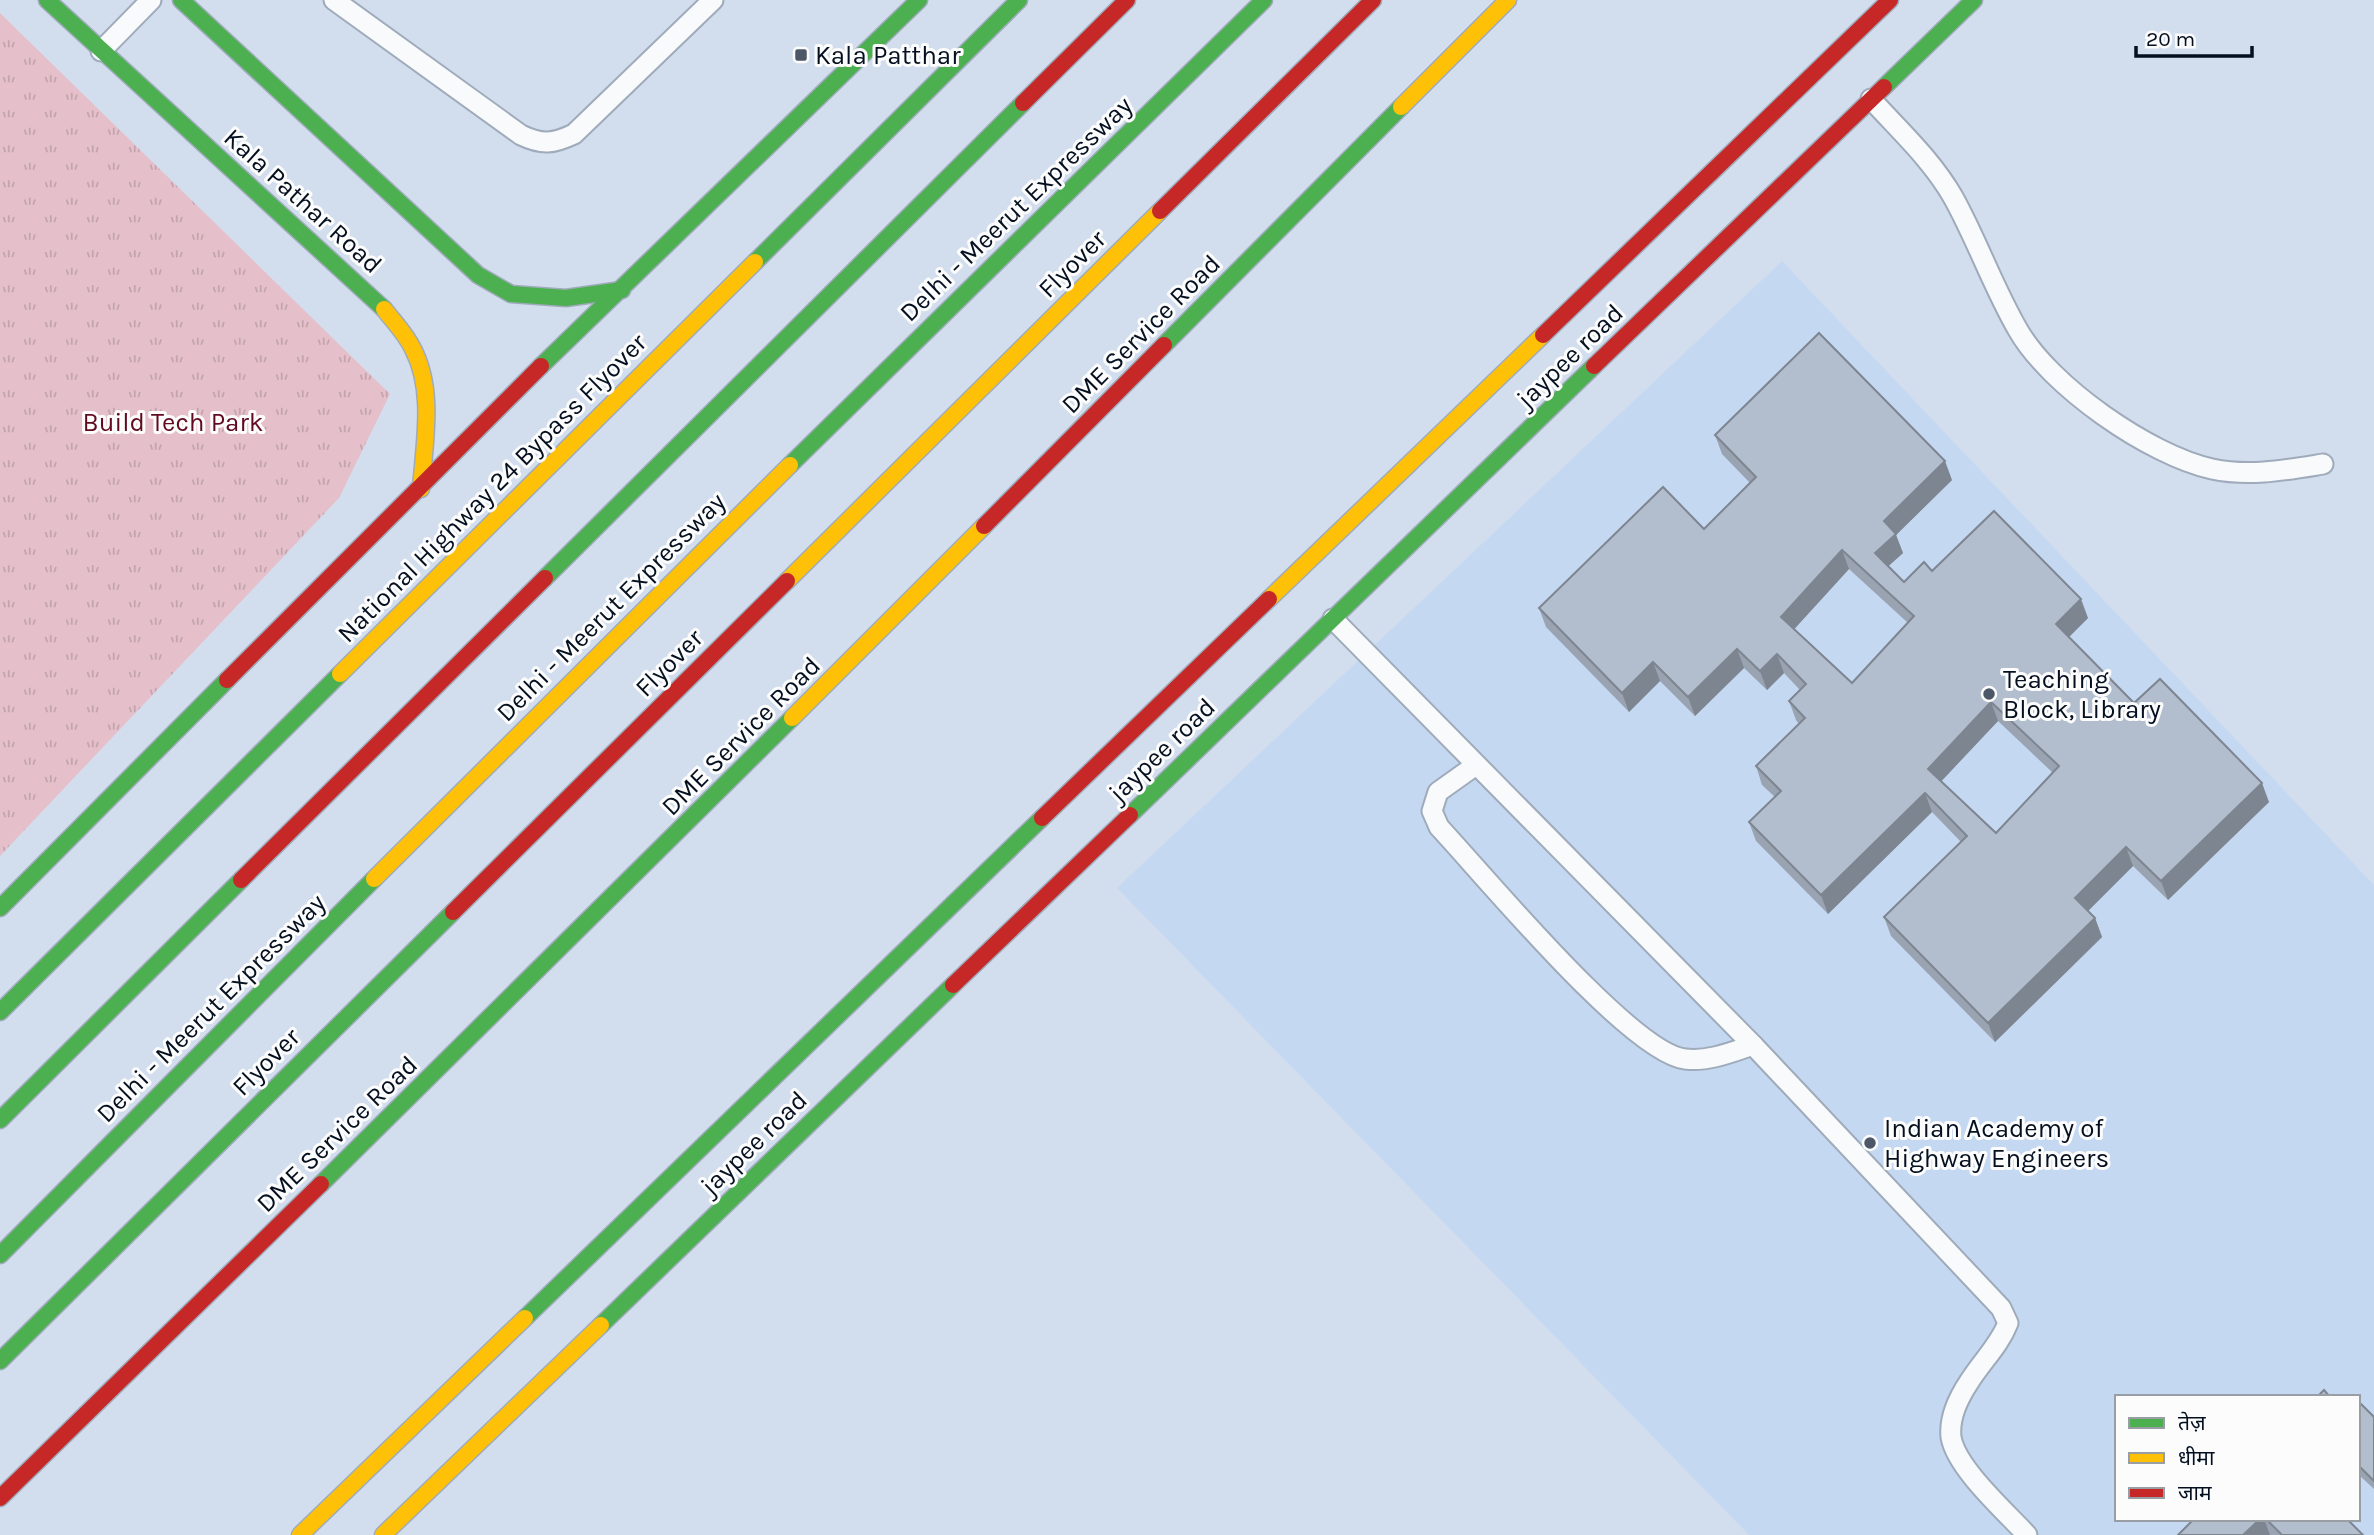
<svg xmlns="http://www.w3.org/2000/svg" width="2374" height="1535" viewBox="0 0 2374 1535" font-family="Karla,'Noto Sans Devanagari',sans-serif">
<style>
.built{fill:#c5d8f2;fill-rule:evenodd}
.park{fill:url(#park-tufts)}
.lines{fill:none;stroke-linecap:round;stroke-linejoin:round}
.lane-casing{stroke:#9fabba;stroke-width:23}
.fast-casing{stroke:#9fabba;stroke-width:19}
.slow-casing{stroke:#9fabba;stroke-width:19}
.jam-casing{stroke:#9fabba;stroke-width:19}
.lane{stroke:#f8fafc;stroke-width:19}
.fast{stroke:#4caf50;stroke-width:16}
.slow{stroke:#ffc107;stroke-width:16}
.jam{stroke:#c62828;stroke-width:16}
.wall{fill:#99a3b1;fill-rule:evenodd}
.shaded-wall{fill:#7d8590}
.building{fill:#b2bece;stroke:#7d8590;stroke-width:2;fill-rule:evenodd}
.poi-dot{fill:#4c5868;stroke:#fcfcfc;stroke-width:2.5}
.labels{text-anchor:middle;dominant-baseline:central;stroke-width:6;stroke-linejoin:round;paint-order:stroke}
.poi-label{font-size:26px;fill:#041020;stroke:#fcfcfc;text-anchor:start}
.street-label{font-size:26px;fill:#041020;stroke:#fcfcfc}
.park-label{font-size:26px;fill:#610a1f;stroke:#fcfcfc}
</style>
<defs>
<pattern id="park-tufts" width="24" height="20" patternUnits="userSpaceOnUse" patternTransform="scale(1.75)"><rect width="24" height="20" fill="#e5c0ca"/><path d="M3 7l-1-3M5 7V3M7 7l1-3M15 17l-1-3M17 17v-4M19 17l1-3" fill="none" stroke="#c3a4ad"/></pattern>
</defs>
<rect width="100%" height="100%" fill="#d2deee"/>
<path class="built" d="M 1782,261 L 2374,885 L 2374,1535 L 1749,1535 L 1117,888 ZM 2117,1397 L 2358,1397 L 2358,1519 L 2117,1519 Z"/>
<polygon class="park" points="0,13 390,394 339,498 0,856"/>
<g class="lines">
<defs>
<g id="lane">
<path d="M 334,0 L 521,135 C 542,145 553,144 574,134 L 713,0"/>
<polyline points="101,51 151,0"/>
<path d="M 1871,99 C 1899,130 1932,160 1953,197 C 1977,240 1993,287 2018,330 C 2050,386 2149,455 2212,469 C 2250,477 2286,470 2323,464"/>
<path d="M 1333,619 L 1753,1045 L 2001,1308 L 2008,1323 C 1999,1346 1982,1361 1969,1382 C 1959,1397 1949,1418 1951,1437 C 1956,1468 2006,1512 2027,1535"/>
<path d="M 1476,765 L 1438,792 L 1432,811 L 1439,827 C 1483,874 1631,1053 1685,1059 C 1708,1062 1732,1052 1753,1045"/>
</g>
<g id="fast">
<polyline points="47,0 384,309"/>
<polyline points="181,0 478,275 511,294 566,298 622,290"/>
<polyline points="1884,87 1974,0"/>
<polyline points="755,262 1019,0"/>
<polyline points="1164,345 1401,107"/>
<polyline points="541,366 919,0"/>
<polyline points="790,465 1264,0"/>
<polyline points="545,578 1023,103"/>
<polyline points="1130,815 1594,366"/>
<polyline points="0,908 227,680"/>
<polyline points="0,1012 340,674"/>
<polyline points="0,1120 241,880"/>
<polyline points="321,1184 792,718"/>
<polyline points="0,1255 374,879"/>
<polyline points="525,1318 1042,818"/>
<polyline points="601,1325 953,985"/>
<polyline points="0,1361 453,912"/>
</g>
<g id="slow">
<polyline points="1401,107 1508,0"/>
<path d="M 384,309 C 394,322 406,334 413,349 C 435,391 424,444 421,489"/>
<polyline points="787,581 1160,211"/>
<polyline points="1269,599 1543,335"/>
<polyline points="340,674 755,262"/>
<polyline points="792,718 984,526"/>
<polyline points="374,879 790,465"/>
<polyline points="300,1535 525,1318"/>
<polyline points="383,1535 601,1325"/>
</g>
<g id="jam">
<polyline points="1023,103 1127,0"/>
<polyline points="1160,211 1373,0"/>
<polyline points="1543,335 1890,0"/>
<polyline points="1594,366 1884,87"/>
<polyline points="984,526 1164,345"/>
<polyline points="227,680 541,366"/>
<polyline points="1042,818 1269,599"/>
<polyline points="241,880 545,578"/>
<polyline points="453,912 787,581"/>
<polyline points="953,985 1130,815"/>
<polyline points="0,1498 321,1184"/>
</g>
</defs>
<use href="#lane" class="lane-casing"/>
<use href="#fast" class="fast-casing"/>
<use href="#slow" class="slow-casing"/>
<use href="#jam" class="jam-casing"/>
<use href="#lane" class="lane"/>
<use href="#fast" class="fast"/>
<use href="#slow" class="slow"/>
<use href="#jam" class="jam"/>
</g>
<g class="wall">
<path d="M 1715,435 L 1952,480 L 1896,535 L 1903,553 L 1888,566 L 1904,582 L 1932,571 L 2088,618 L 2069,637 L 2134,703 L 2269,802 L 2168,900 L 2133,866 L 2088,911 L 2095,918 L 2102,937 L 1995,1042 L 1891,936 L 1884,917 L 1961,842 L 1932,812 L 1828,914 L 1756,841 L 1749,822 L 1775,797 L 1762,785 L 1756,766 L 1799,724 L 1796,720 L 1789,701 L 1800,690 L 1784,673 L 1767,690 L 1744,668 L 1695,716 L 1660,681 L 1629,712 L 1546,627 L 1539,608 L 1704,529 L 1750,483 L 1722,454 ZM 1849,569 L 1908,623 L 1852,683 L 1794,629 ZM 1998,721 L 2053,773 L 1996,833 L 1941,781 Z"/>
<polygon points="2358,1401 2374,1417 2374,1489 2358,1474"/>
<polygon points="2194,1519 2347,1519 2363,1535 2178,1535"/>
</g>
<g class="shaded-wall">
<polygon points="1945,461 1952,480 1896,535 1903,553 1882,572 1875,553 1884,521"/>
<polygon points="1842,550 1849,569 1788,636 1781,617"/>
<polygon points="2081,599 2088,618 2063,643 2056,624"/>
<polygon points="1737,649 1744,668 1695,716 1688,697"/>
<polygon points="1777,654 1784,673 1767,690 1760,671"/>
<polygon points="1653,662 1660,681 1629,712 1622,693"/>
<polygon points="1991,702 1998,721 1935,788 1928,769"/>
<polygon points="2262,783 2269,802 2168,900 2161,881"/>
<polygon points="1925,793 1932,812 1828,914 1821,895"/>
<polygon points="2126,847 2133,866 2082,917 2075,898"/>
<polygon points="2095,918 2102,937 1995,1042 1988,1023"/>
<polygon points="2260,1519 2264,1519 2270,1535 2243,1535"/>
</g>
<g class="building">
<path d="M 1819,333 L 1945,461 L 1884,521 L 1896,534 L 1875,553 L 1904,582 L 1924,562 L 1932,571 L 1994,511 L 2081,599 L 2056,624 L 2134,703 L 2160,679 L 2262,783 L 2161,881 L 2126,847 L 2075,898 L 2095,918 L 1988,1023 L 1884,917 L 1967,836 L 1925,793 L 1821,895 L 1749,822 L 1781,791 L 1756,766 L 1805,718 L 1789,701 L 1806,684 L 1777,654 L 1760,671 L 1737,649 L 1688,697 L 1653,662 L 1622,693 L 1539,608 L 1663,487 L 1704,529 L 1756,477 L 1715,435 ZM 1842,550 L 1914,616 L 1852,683 L 1781,617 ZM 1991,702 L 2059,766 L 1996,833 L 1928,769 Z"/>
<polygon points="2324,1390 2330,1397 2317,1397"/>
<polygon points="2358,1401 2374,1417 2374,1481 2358,1465"/>
<polygon points="2194,1519 2260,1519 2243,1535 2178,1535"/>
<polygon points="2266,1519 2347,1519 2363,1535 2282,1535"/>
</g>
<g class="poi-dot">
<rect x="794" y="48" width="14" height="14" rx="3.5"/>
<circle cx="1989" cy="694" r="7"/>
<circle cx="1870" cy="1143" r="7"/>
</g>
<g class="labels">
<g class="poi-label">
<text x="815" y="55">Kala Patthar</text>
<text x="2003" y="679">Teaching<tspan x="2003" dy="30">Block, Library</tspan></text>
<text x="1884" y="1128">Indian Academy of<tspan x="1884" dy="30">Highway Engineers</tspan></text>
</g>
<g class="street-label">
<text transform="translate(303 201) rotate(42)">Kala Pathar Road</text>
<text transform="translate(1016 209) rotate(-44)">Delhi - Meerut Expressway</text>
<text transform="translate(1072 264) rotate(-45)">Flyover</text>
<text transform="translate(1141 334) rotate(-45)">DME Service Road</text>
<text transform="translate(1570 356) rotate(-44)">jaypee road</text>
<text transform="translate(492 488) rotate(-45)">National Highway 24 Bypass Flyover</text>
<text transform="translate(611 607) rotate(-45)">Delhi - Meerut Expressway</text>
<text transform="translate(669 663) rotate(-45)">Flyover</text>
<text transform="translate(741 736) rotate(-45)">DME Service Road</text>
<text transform="translate(1162 750) rotate(-44)">jaypee road</text>
<text transform="translate(211 1008) rotate(-45)">Delhi - Meerut Expressway</text>
<text transform="translate(266 1062) rotate(-45)">Flyover</text>
<text transform="translate(337 1134) rotate(-44)">DME Service Road</text>
<text transform="translate(754 1143) rotate(-44)">jaypee road</text>
</g>
<g class="park-label">
<text x="173" y="422">Build Tech Park</text>
</g>
</g>
<rect x="2115" y="1395" width="245" height="126" fill="#fcfcfc" stroke="#999ea4" stroke-width="2"/>
<rect x="2129" y="1418" width="35" height="10" fill="#4caf50" stroke="#999ea4" stroke-width="2"/>
<text x="2178" y="1430" font-size="21" fill="#041020">तेज़</text>
<rect x="2129" y="1453" width="35" height="10" fill="#ffc107" stroke="#999ea4" stroke-width="2"/>
<text x="2178" y="1465" font-size="21" fill="#041020">धीमा</text>
<rect x="2129" y="1488" width="35" height="10" fill="#c62828" stroke="#999ea4" stroke-width="2"/>
<text x="2178" y="1500" font-size="21" fill="#041020">जाम</text>
<path d="M2136 46v10h116v-10" fill="none" stroke="#041020" stroke-width="3.5"/>
<text x="2146" y="46" font-size="21" fill="#041020" stroke="#fcfcfc" stroke-width="5" paint-order="stroke">20 m</text>
</svg>
